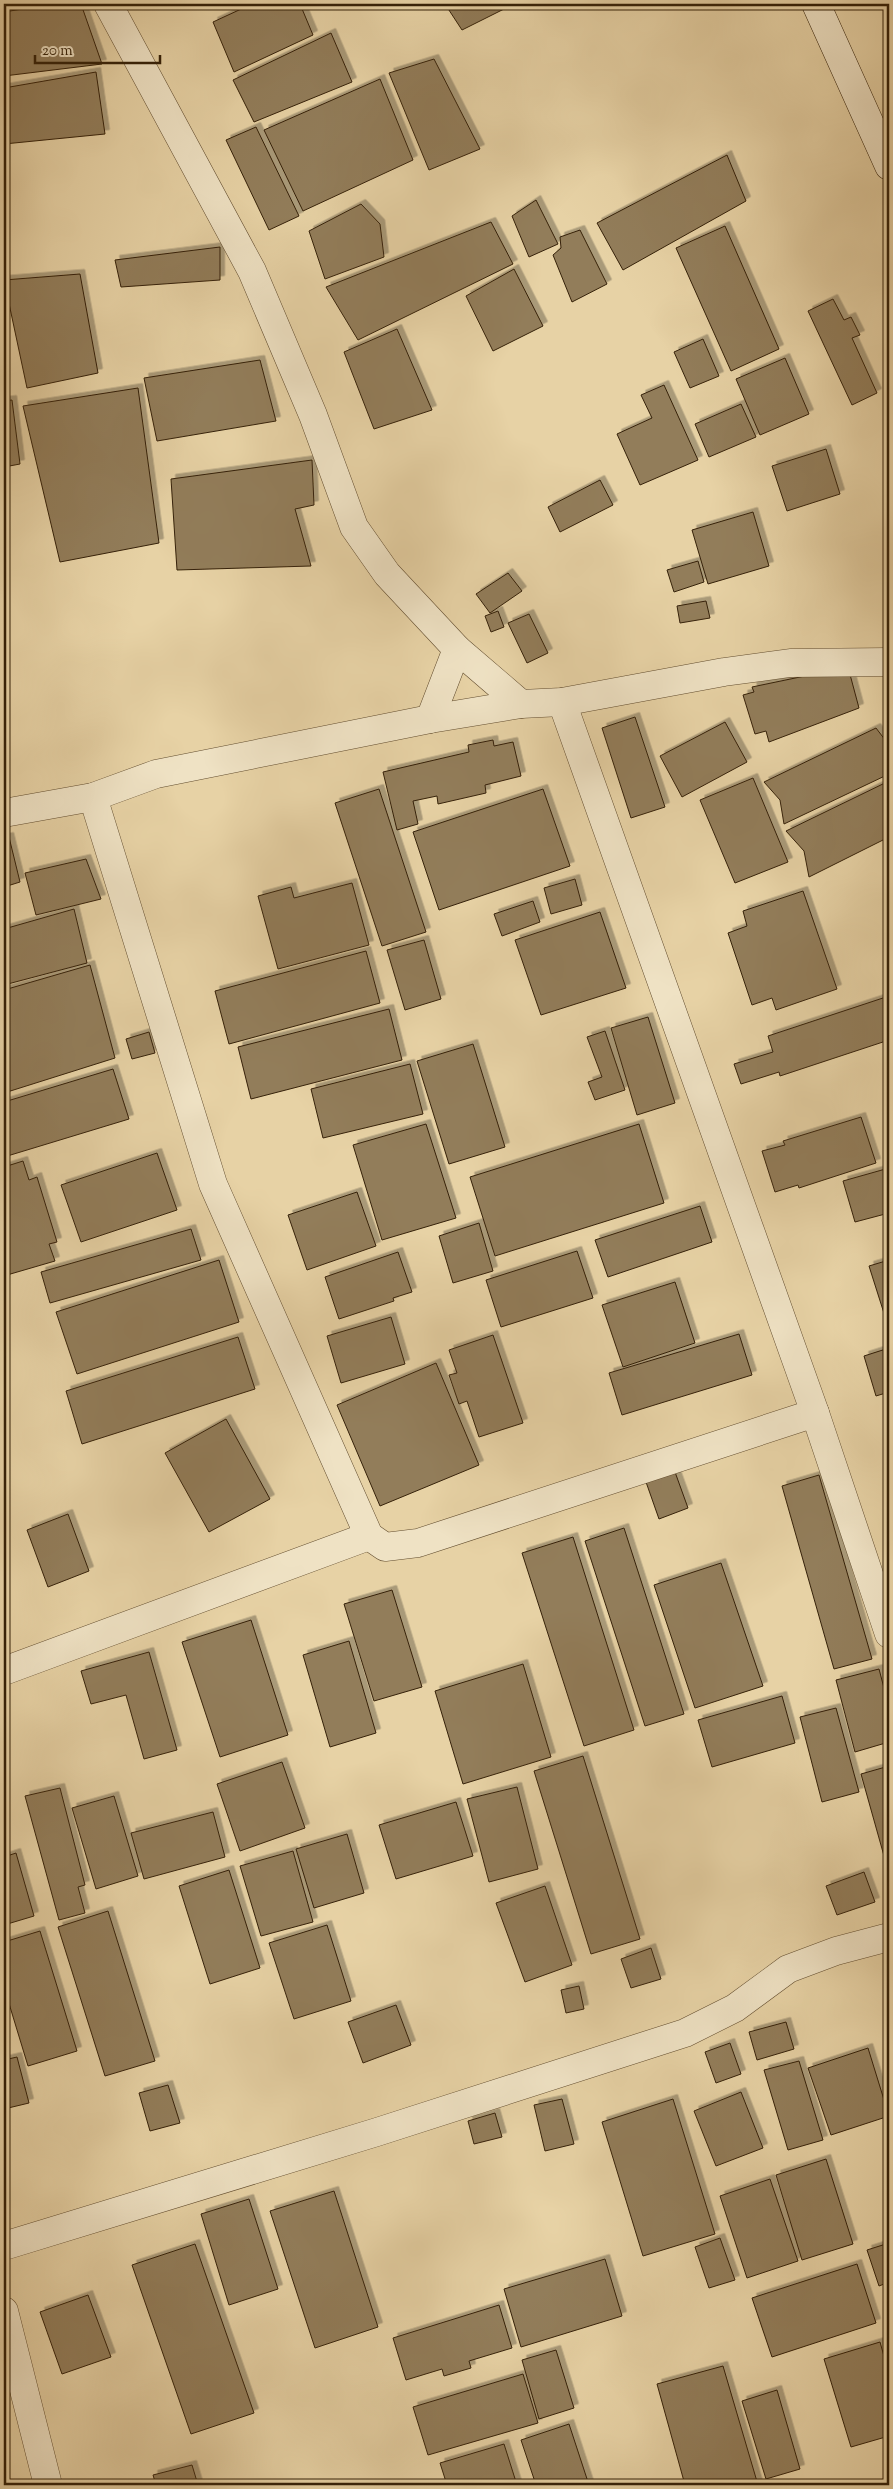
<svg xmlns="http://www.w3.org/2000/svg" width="893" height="2489" viewBox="0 0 893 2489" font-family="'Sorts Mill Goudy',serif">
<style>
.building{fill:#927d5a;stroke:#352108;filter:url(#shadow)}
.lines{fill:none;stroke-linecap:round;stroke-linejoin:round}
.street-casing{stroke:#624d2f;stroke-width:29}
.secondary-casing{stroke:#352108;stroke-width:29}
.street{stroke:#efe2c4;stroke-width:28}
.secondary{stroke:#efe2c4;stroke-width:28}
</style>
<defs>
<filter id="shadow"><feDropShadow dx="4.5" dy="-4.5" stdDeviation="0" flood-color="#0004"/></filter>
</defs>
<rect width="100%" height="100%" fill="#e7d2a5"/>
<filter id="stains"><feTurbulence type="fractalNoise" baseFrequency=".004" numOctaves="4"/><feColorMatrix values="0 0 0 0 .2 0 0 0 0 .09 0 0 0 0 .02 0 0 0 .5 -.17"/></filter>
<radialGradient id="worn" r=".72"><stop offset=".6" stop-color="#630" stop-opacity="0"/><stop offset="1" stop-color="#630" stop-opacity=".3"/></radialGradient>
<g class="building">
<polygon points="52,4 81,4 102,64 4,76 4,12"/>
<polygon points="252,4 300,4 313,35 234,72 213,22"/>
<polygon points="445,4 514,4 462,30"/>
<polygon points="331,33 352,82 254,122 233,80"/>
<polygon points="434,59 480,149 429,170 389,73"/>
<polygon points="96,72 105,134 4,144 4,88"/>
<polygon points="380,79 413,160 303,211 264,130"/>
<polygon points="256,127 299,216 269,230 226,140"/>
<polygon points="727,155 746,201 623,270 597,223"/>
<polygon points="536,200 558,244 529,257 512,216"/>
<polygon points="361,204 380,224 384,257 325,279 309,231"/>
<polygon points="491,222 513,264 358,340 326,287"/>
<polygon points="725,226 779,349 731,371 676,248"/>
<polygon points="580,230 607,284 572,302 553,255 561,248 560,237"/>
<polygon points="220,247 220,280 121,287 115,260"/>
<polygon points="514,269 543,326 493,351 466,296"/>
<polygon points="80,274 98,373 27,388 4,280"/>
<polygon points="833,299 844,320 851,317 860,335 852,338 877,393 852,405 808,311"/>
<polygon points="397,329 432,410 374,429 344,352"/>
<polygon points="703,339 719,376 690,388 674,352"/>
<polygon points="785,358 809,414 760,435 736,379"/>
<polygon points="260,360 276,421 157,441 144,378"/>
<polygon points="664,385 698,460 640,485 617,434 652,418 641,395"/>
<polygon points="138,388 159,543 60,562 23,406"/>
<polygon points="12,400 20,464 4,467 4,401"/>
<polygon points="741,404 756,437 709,457 695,424"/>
<polygon points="826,449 840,494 787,511 772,466"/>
<polygon points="312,460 314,505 295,509 311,566 177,570 171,479"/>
<polygon points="600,480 613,505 560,532 548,507"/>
<polygon points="753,512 769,566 708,584 692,530"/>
<polygon points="698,561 704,582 674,592 667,570"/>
<polygon points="508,573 522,591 490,613 476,594"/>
<polygon points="706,601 710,618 680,623 677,606"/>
<polygon points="498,611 504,627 491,632 485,616"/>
<polygon points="529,614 548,653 527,663 508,623"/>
<polygon points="848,667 859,708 769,742 766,731 755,734 743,695 754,692 752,687"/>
<polygon points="635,717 665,807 631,818 602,728"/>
<polygon points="725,722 747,762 682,797 660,756"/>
<polygon points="876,728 889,745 889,774 784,824 780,800 764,782"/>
<polygon points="493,740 494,746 513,742 521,776 485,785 486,793 438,804 437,796 413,801 418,824 397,830 383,772 469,752 468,745"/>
<polygon points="753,778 788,862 735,883 700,800"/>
<polygon points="889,781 889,837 809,877 804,851 786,831"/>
<polygon points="379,789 426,932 382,946 335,803"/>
<polygon points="543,789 570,866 439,910 413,832"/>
<polygon points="9,837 20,882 4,887 4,838"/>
<polygon points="86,859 101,899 36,915 25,873"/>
<polygon points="575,879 582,905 551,914 544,888"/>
<polygon points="352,883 369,945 278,969 258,896 291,887 294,898"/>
<polygon points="803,891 837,989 776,1010 772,998 752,1005 728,933 747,926 743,911"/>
<polygon points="533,901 540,922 502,936 494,914"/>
<polygon points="74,909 87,963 4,985 4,929"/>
<polygon points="600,912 626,988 541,1015 515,940"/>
<polygon points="424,940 441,999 405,1010 387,950"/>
<polygon points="366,951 380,1003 229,1044 215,991"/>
<polygon points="90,965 115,1058 4,1093 4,990"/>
<polygon points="889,996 889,1040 780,1076 779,1072 741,1084 734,1064 773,1052 768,1036"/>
<polygon points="389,1009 402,1060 251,1099 238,1047"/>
<polygon points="648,1017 675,1103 637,1115 611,1028"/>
<polygon points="605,1031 625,1090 595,1100 588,1082 602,1077 587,1037"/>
<polygon points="149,1032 155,1053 132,1059 126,1039"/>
<polygon points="473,1044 505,1147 449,1164 417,1061"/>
<polygon points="410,1064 423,1114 323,1138 311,1089"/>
<polygon points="113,1069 129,1119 4,1157 4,1102"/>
<polygon points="861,1117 876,1163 799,1188 798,1185 775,1192 762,1151 785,1145 783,1141"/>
<polygon points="426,1124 456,1218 382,1240 353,1145"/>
<polygon points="639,1124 664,1203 495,1256 470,1177"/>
<polygon points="157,1153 177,1210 81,1242 61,1185"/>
<polygon points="23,1161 29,1180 37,1177 57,1242 49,1244 55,1261 7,1275 4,1266 4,1167"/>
<polygon points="889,1168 889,1213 855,1222 843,1181"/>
<polygon points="357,1192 376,1246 307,1270 288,1215"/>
<polygon points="700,1206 712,1242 608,1277 595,1240"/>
<polygon points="479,1223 493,1271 453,1283 439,1236"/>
<polygon points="191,1229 201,1260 50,1303 41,1272"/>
<polygon points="577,1251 593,1298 501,1327 486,1280"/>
<polygon points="398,1252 412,1292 393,1298 394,1301 339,1319 325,1277"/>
<polygon points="219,1260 239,1322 77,1374 56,1312"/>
<polygon points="889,1260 889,1329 869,1266"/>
<polygon points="675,1282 695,1343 623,1367 602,1305"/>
<polygon points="391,1317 405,1364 341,1383 327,1336"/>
<polygon points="739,1334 752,1375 622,1415 609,1373"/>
<polygon points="493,1335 523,1423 479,1437 467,1401 459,1404 449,1375 457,1373 449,1350"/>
<polygon points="238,1337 255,1389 82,1444 66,1391"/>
<polygon points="889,1348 889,1392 876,1396 864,1356"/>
<polygon points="436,1363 479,1465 380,1506 337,1405"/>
<polygon points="226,1419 270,1499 209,1532 165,1453"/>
<polygon points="675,1472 688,1508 659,1519 646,1482"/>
<polygon points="819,1475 872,1659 834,1669 782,1486"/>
<polygon points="68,1514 89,1571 48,1587 27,1530"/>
<polygon points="624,1528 684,1714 645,1726 585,1541"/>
<polygon points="573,1537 634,1730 584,1746 522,1553"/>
<polygon points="721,1563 763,1686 695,1708 654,1585"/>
<polygon points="392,1590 422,1687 374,1701 344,1604"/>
<polygon points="251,1620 288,1735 220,1757 182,1642"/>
<polygon points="349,1641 376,1733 330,1747 303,1655"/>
<polygon points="149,1652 177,1750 144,1759 126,1695 91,1704 81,1671"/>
<polygon points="523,1664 551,1757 463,1784 435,1691"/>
<polygon points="879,1669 889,1707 889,1742 855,1752 836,1680"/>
<polygon points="782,1696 795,1743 712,1767 698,1720"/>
<polygon points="836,1708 859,1792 822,1802 800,1717"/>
<polygon points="583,1756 640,1939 591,1954 534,1771"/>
<polygon points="282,1762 305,1828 240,1851 217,1784"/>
<polygon points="889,1766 889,1862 886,1863 861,1774"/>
<polygon points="517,1787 538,1869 489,1882 467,1799"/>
<polygon points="60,1788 85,1885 78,1887 85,1913 59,1920 25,1796"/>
<polygon points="114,1796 138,1876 96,1889 72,1808"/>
<polygon points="456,1802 473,1856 396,1879 379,1825"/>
<polygon points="213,1812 225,1857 144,1879 131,1833"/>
<polygon points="347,1834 364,1893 314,1908 296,1849"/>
<polygon points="293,1851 313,1922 261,1936 240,1866"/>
<polygon points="16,1853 34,1916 4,1925 4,1857"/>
<polygon points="229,1870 260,1968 210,1984 179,1886"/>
<polygon points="864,1872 875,1902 837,1915 826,1886"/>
<polygon points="545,1886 572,1965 525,1982 496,1903"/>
<polygon points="108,1911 155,2061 105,2076 58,1927"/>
<polygon points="327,1925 351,2001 294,2019 269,1943"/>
<polygon points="40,1931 77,2051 28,2066 4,1987 4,1942"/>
<polygon points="651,1948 661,1979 631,1988 621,1959"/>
<polygon points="579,1986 584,2009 566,2013 561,1990"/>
<polygon points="396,2005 411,2045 363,2063 348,2022"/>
<polygon points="786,2022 794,2049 757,2060 749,2032"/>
<polygon points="730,2043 741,2074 716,2083 705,2052"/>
<polygon points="868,2048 889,2116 831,2135 808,2068"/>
<polygon points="17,2057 29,2103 4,2109 4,2060"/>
<polygon points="799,2061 823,2140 788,2150 764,2070"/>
<polygon points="168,2085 180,2123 150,2131 139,2093"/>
<polygon points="741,2092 763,2148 716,2166 694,2111"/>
<polygon points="562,2099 574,2144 545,2151 534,2105"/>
<polygon points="673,2099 715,2234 643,2256 602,2122"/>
<polygon points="495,2113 502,2137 474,2144 468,2121"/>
<polygon points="826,2159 853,2244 802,2260 776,2175"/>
<polygon points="770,2179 798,2261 747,2278 720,2196"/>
<polygon points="334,2191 378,2327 315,2348 270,2211"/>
<polygon points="249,2199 278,2289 229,2305 201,2214"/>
<polygon points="720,2238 735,2280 709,2288 695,2247"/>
<polygon points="889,2243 889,2282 879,2286 867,2250"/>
<polygon points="195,2244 254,2413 191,2434 132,2265"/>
<polygon points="605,2259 622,2316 521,2347 504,2289"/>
<polygon points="857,2264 876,2323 772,2357 752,2298"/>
<polygon points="88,2295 111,2357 62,2374 40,2312"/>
<polygon points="499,2305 512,2348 469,2361 471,2368 444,2376 442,2369 406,2380 393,2338"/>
<polygon points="880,2342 889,2374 889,2436 851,2447 824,2359"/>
<polygon points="556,2350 574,2408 539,2419 522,2360"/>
<polygon points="723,2366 758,2485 685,2485 657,2384"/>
<polygon points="523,2374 538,2423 428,2455 413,2407"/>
<polygon points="777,2390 800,2469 766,2479 742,2401"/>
<polygon points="569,2424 589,2485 536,2485 521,2440"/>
<polygon points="504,2444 517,2485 447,2485 440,2463"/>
<polygon points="192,2465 198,2485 156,2485 153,2475"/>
</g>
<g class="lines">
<defs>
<g id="street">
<polyline points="108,4 252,271 313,415 354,527 387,574 457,649 521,704"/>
<polyline points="562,702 815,1413 889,1634"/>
<polyline points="430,719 457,649"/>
<polyline points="93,797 213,1184 369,1536 385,1547 418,1543 815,1413"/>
<polyline points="4,813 93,797 156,774 430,719 521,704 562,702 724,672 790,663 889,662"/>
<polyline points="4,1671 369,1536"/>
<polyline points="4,2246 377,2132 685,2033 735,2008 788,1969 836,1951 889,1937"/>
<polyline points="4,2311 48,2485"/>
</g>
<polyline id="secondary" points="816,4 889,166"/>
</defs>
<use href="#street" class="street-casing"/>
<use href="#secondary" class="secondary-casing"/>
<use href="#street" class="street"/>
<use href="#secondary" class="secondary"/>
</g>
<rect width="893" height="2489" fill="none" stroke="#e7d2a5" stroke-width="20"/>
<rect x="5" y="5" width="883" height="2479" fill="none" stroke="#352108" stroke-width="2.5"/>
<rect x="10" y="10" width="873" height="2469" fill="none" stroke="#352108"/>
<path d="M35 55v8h125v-8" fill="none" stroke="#352108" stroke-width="2.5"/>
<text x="42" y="55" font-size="15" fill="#352108" stroke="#efe2c4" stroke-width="4" paint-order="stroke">20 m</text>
<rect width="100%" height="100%" filter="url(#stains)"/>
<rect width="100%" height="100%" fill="url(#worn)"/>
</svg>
